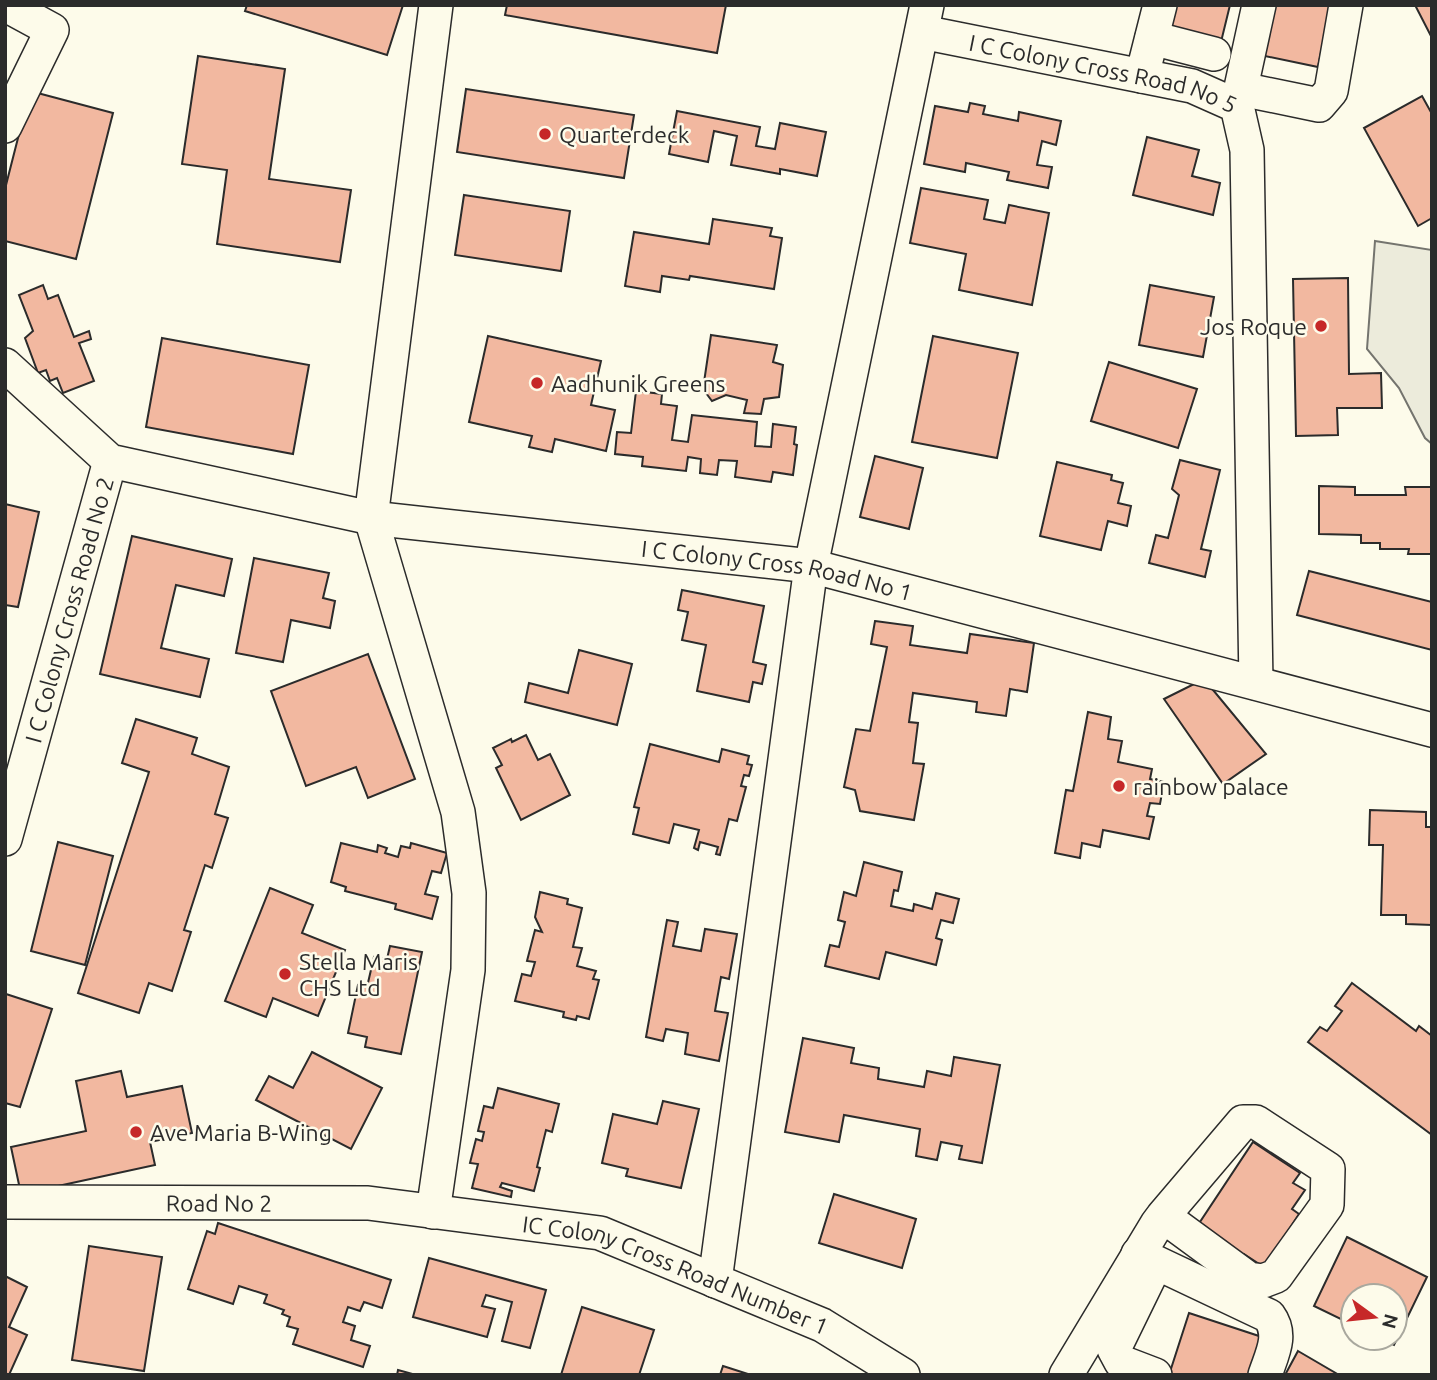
<svg xmlns="http://www.w3.org/2000/svg" width="1437" height="1380" viewBox="0 0 1437 1380" font-family="Ubuntu,sans-serif">
<style>
.green{fill:#ecebdb;stroke:#74746e;stroke-width:2}
.building{fill:#f2b8a0;stroke:#2b2b2b;stroke-width:2}
.lines{fill:none;stroke-linecap:round;stroke-linejoin:round}
.street-casing{stroke:#2b2b2b;stroke-width:36}
.street{stroke:#fdfbea;stroke-width:33}
.poi-dot{fill:#c62828;stroke:#fdfbea;stroke-width:2.5}
.labels{text-anchor:middle;dominant-baseline:central;stroke-width:5;stroke-linejoin:round;paint-order:stroke}
.street-label{font-size:23px;fill:#2b2b2b;stroke:#fdfbea}
.poi-label{font-size:23px;fill:#2b2b2b;stroke:#fdfbea;text-anchor:start}
</style>
<rect width="100%" height="100%" fill="#fdfbea"/>
<polygon class="green" points="1375,241 1432,250 1432,444 1425,438 1399,388 1367,349"/>
<g class="building">
<polygon points="247,5 403,5 387,55 245,11"/>
<polygon points="507,5 726,5 717,53 505,15"/>
<polygon points="1163,5 1230,5 1220,46 1157,30"/>
<polygon points="1265,5 1331,5 1318,67 1255,54"/>
<polygon points="1415,5 1432,5 1432,38"/>
<polygon points="198,56 285,69 269,179 351,190 340,262 217,244 227,170 182,164"/>
<polygon points="466,89 634,115 624,178 457,152"/>
<polygon points="30,91 113,113 76,259 5,241 5,189"/>
<polygon points="1422,96 1432,114 1432,218 1418,226 1364,128"/>
<polygon points="970,103 985,106 983,114 1018,121 1019,112 1061,121 1056,145 1042,141 1037,165 1052,167 1048,188 1007,180 1009,172 966,163 965,172 924,164 935,106 968,112"/>
<polygon points="677,111 760,127 756,146 775,149 780,123 826,132 817,176 780,169 780,174 731,165 737,136 714,131 708,162 669,154"/>
<polygon points="1147,137 1199,150 1192,176 1220,183 1213,215 1133,195"/>
<polygon points="921,188 988,200 984,219 1005,223 1009,205 1049,213 1032,305 959,290 966,254 910,243"/>
<polygon points="464,195 570,211 561,271 455,255"/>
<polygon points="713,219 772,228 770,236 782,238 774,289 690,276 689,280 662,276 660,292 625,286 634,232 709,244"/>
<polygon points="1348,278 1349,374 1381,373 1382,408 1337,408 1338,435 1296,436 1293,279"/>
<polygon points="43,285 48,299 58,295 74,337 89,331 91,339 79,343 94,381 63,393 57,378 50,381 46,370 38,373 25,338 33,331 19,295"/>
<polygon points="1150,285 1214,297 1203,357 1139,345"/>
<polygon points="711,335 777,345 773,362 783,365 779,397 764,399 761,414 744,413 747,400 726,395 712,401 703,389"/>
<polygon points="488,336 601,361 591,405 615,410 606,451 555,439 552,452 529,447 532,436 469,422"/>
<polygon points="933,336 1018,353 997,458 912,442"/>
<polygon points="162,338 309,365 293,454 146,427"/>
<polygon points="1109,362 1197,389 1178,448 1091,421"/>
<polygon points="636,391 662,394 661,404 677,406 672,440 688,442 692,415 757,422 755,446 771,447 773,424 796,427 794,444 797,445 793,475 773,472 771,482 735,477 737,461 719,460 717,475 700,473 701,459 688,457 686,471 642,466 643,457 615,454 617,432 631,433"/>
<polygon points="875,456 923,468 909,529 860,517"/>
<polygon points="1180,460 1220,470 1201,549 1211,551 1205,577 1149,563 1156,535 1168,538 1179,495 1172,489"/>
<polygon points="1057,462 1112,475 1111,480 1123,483 1118,503 1131,506 1127,526 1108,521 1101,550 1040,536"/>
<polygon points="1319,486 1355,487 1355,495 1406,495 1405,487 1432,487 1432,554 1408,554 1409,549 1380,549 1380,543 1361,543 1361,535 1319,534"/>
<polygon points="5,504 39,512 18,607 5,605"/>
<polygon points="132,536 232,559 224,596 176,585 161,648 209,659 200,697 100,674"/>
<polygon points="254,558 329,573 323,598 335,601 330,628 291,620 283,662 236,653"/>
<polygon points="1309,571 1432,602 1432,650 1297,615"/>
<polygon points="682,590 764,606 753,662 766,665 762,684 753,682 749,702 697,691 706,645 682,640 688,612 678,610"/>
<polygon points="875,621 913,626 910,645 967,653 970,634 1034,643 1027,692 1010,689 1006,716 976,712 977,702 913,693 909,722 918,723 913,763 924,764 914,820 860,811 855,790 844,787 856,729 870,731 887,647 871,644"/>
<polygon points="579,650 632,664 617,725 525,702 529,683 568,693"/>
<polygon points="368,654 415,779 368,798 356,767 306,786 271,691"/>
<polygon points="1204,679 1266,754 1223,784 1164,699"/>
<polygon points="1088,712 1111,717 1108,739 1122,741 1118,762 1152,769 1150,779 1164,782 1160,804 1150,803 1147,816 1154,817 1149,839 1103,830 1100,847 1082,843 1080,858 1055,853 1066,790 1073,791"/>
<polygon points="136,719 197,738 192,754 229,767 215,814 228,818 212,868 205,865 184,930 191,932 172,991 149,983 139,1013 78,993 149,772 122,763"/>
<polygon points="526,735 538,760 550,754 570,795 521,820 496,768 502,765 493,748 511,739 512,742"/>
<polygon points="650,744 719,762 722,749 749,756 747,764 752,765 749,776 744,775 741,786 746,787 737,821 729,819 720,855 716,854 718,847 700,842 698,850 694,848 699,830 674,824 669,843 633,834 639,808 634,807"/>
<polygon points="1370,810 1426,812 1426,827 1432,827 1432,925 1406,924 1406,915 1381,915 1383,845 1369,845"/>
<polygon points="58,842 113,856 85,965 31,951"/>
<polygon points="341,843 377,852 378,845 387,848 385,853 398,857 401,846 410,848 411,843 447,853 441,873 432,871 425,894 438,897 432,919 395,909 396,904 345,891 346,887 331,882"/>
<polygon points="864,862 902,872 898,891 894,890 891,906 913,911 914,904 932,909 936,893 959,899 953,923 941,920 936,938 942,940 936,965 886,952 879,979 825,966 830,945 839,947 845,922 838,920 844,892 856,896"/>
<polygon points="270,888 313,905 302,933 345,950 318,1016 273,998 266,1017 225,1001"/>
<polygon points="540,892 568,899 567,904 582,908 573,947 582,948 577,966 596,971 593,979 599,980 589,1019 577,1016 576,1020 563,1017 564,1012 515,1001 522,974 531,976 535,962 527,961 535,930 542,932 535,917"/>
<polygon points="667,920 678,922 673,946 701,951 705,929 737,934 729,979 721,977 715,1011 728,1013 719,1061 685,1054 688,1033 666,1029 663,1041 646,1037"/>
<polygon points="390,946 422,952 401,1054 365,1047 367,1037 348,1033 358,985 367,987 374,957 387,959"/>
<polygon points="1352,983 1416,1031 1419,1026 1432,1036 1432,1135 1308,1042 1320,1027 1327,1031 1342,1011 1335,1006"/>
<polygon points="6,994 52,1009 20,1107 5,1103"/>
<polygon points="803,1038 854,1048 851,1063 879,1068 878,1079 924,1087 927,1071 951,1076 954,1057 1000,1065 982,1163 959,1159 962,1146 941,1142 937,1160 916,1156 920,1129 844,1115 839,1142 785,1132"/>
<polygon points="312,1052 382,1088 351,1149 256,1100 269,1076 293,1088"/>
<polygon points="121,1071 127,1097 182,1086 192,1133 150,1142 155,1165 21,1194 11,1147 86,1131 76,1081"/>
<polygon points="498,1088 559,1104 552,1132 546,1130 537,1167 540,1168 534,1191 502,1183 500,1187 512,1191 511,1197 472,1188 478,1164 470,1163 476,1139 482,1141 484,1132 478,1131 484,1106 493,1108"/>
<polygon points="663,1101 699,1109 681,1188 626,1176 628,1169 602,1163 613,1114 657,1124"/>
<polygon points="1253,1142 1300,1173 1293,1183 1305,1190 1292,1209 1299,1214 1283,1239 1270,1271 1244,1254 1237,1264 1192,1234"/>
<polygon points="834,1194 916,1219 902,1268 819,1243"/>
<polygon points="218,1223 391,1280 382,1308 364,1302 360,1311 348,1307 343,1322 355,1326 351,1340 370,1346 363,1367 293,1344 298,1329 287,1326 290,1317 282,1314 284,1310 264,1303 267,1295 239,1286 233,1304 188,1289 207,1231 215,1234"/>
<polygon points="1347,1237 1427,1277 1394,1345 1380,1338 1395,1338 1395,1296 1353,1296 1353,1325 1314,1306"/>
<polygon points="89,1246 162,1257 144,1371 72,1360"/>
<polygon points="429,1258 546,1290 530,1348 502,1341 512,1302 486,1295 482,1306 495,1309 487,1337 413,1317"/>
<polygon points="5,1276 27,1287 9,1327 27,1335 9,1375 5,1373"/>
<polygon points="582,1307 654,1330 639,1375 561,1375"/>
<polygon points="1189,1313 1265,1338 1254,1375 1169,1375"/>
<polygon points="1298,1351 1339,1375 1285,1375"/>
<polygon points="723,1366 751,1375 720,1375"/>
<polygon points="398,1370 416,1375 397,1375"/>
</g>
<g class="lines">
<defs>
<g id="street">
<path id="s1" d="M 922,32 L 1192,86 L 1237,106 L 1247,150 L 1256,683"/>
<polyline points="1152,38 1214,54"/>
<polyline points="1142,76 1160,5"/>
<polyline points="1241,89 1319,105 1331,91 1346,5"/>
<polyline points="1237,106 1259,5"/>
<polyline points="5,126 52,30 6,5"/>
<path id="s2" d="M 5,365 L 110,461 L 371,518 L 811,566 L 1432,730"/>
<path id="s3" d="M 5,839 L 110,461"/>
<path id="s4" d="M 5,1202 L 368,1203 L 600,1233 L 822,1325 L 903,1375"/>
<polyline points="433,1212 468,970 469,893 458,812 371,518 436,5"/>
<path d="M 1138,1254 L 1269,1316 C 1283,1335 1272,1354 1265,1375"/>
<polyline points="715,1281 811,566 927,5"/>
<polyline points="1066,1375 1157,1224 1163,1216 1243,1122 1256,1122 1328,1169 1327,1205 1276,1276 1263,1281 1249,1279 1163,1216"/>
<polyline points="1155,1375 1121,1362 1114,1349 1156,1263"/>
</g>
</defs>
<use href="#street" class="street-casing"/>
<use href="#street" class="street"/>
</g>
<g class="poi-dot">
<circle cx="545" cy="134" r="7"/>
<circle cx="1321" cy="326" r="7"/>
<circle cx="537" cy="383" r="7"/>
<circle cx="1119" cy="786" r="7"/>
<circle cx="285" cy="974" r="7"/>
<circle cx="136" cy="1132" r="7"/>
</g>
<g class="labels">
<g class="street-label">
<text stroke="none"><textPath href="#s1" startOffset="186">I C Colony Cross Road No 5</textPath></text>
<text stroke="none"><textPath href="#s2" startOffset="819">I C Colony Cross Road No 1</textPath></text>
<text stroke="none"><textPath href="#s3" startOffset="238">I C Colony Cross Road No 2</textPath></text>
<text stroke="none"><textPath href="#s4" startOffset="214">Road No 2</textPath></text>
<text stroke="none"><textPath href="#s4" startOffset="681">IC Colony Cross Road Number 1</textPath></text>
</g>
<g class="poi-label">
<text x="559" y="134">Quarterdeck</text>
<text x="1307" y="326" text-anchor="end">Jos Roque</text>
<text x="551" y="383">Aadhunik Greens</text>
<text x="1133" y="786">rainbow palace</text>
<text x="299" y="961">Stella Maris<tspan x="299" dy="26">CHS Ltd</tspan></text>
<text x="150" y="1132">Ave Maria B-Wing</text>
</g>
</g>
<rect width="1437" height="1380" fill="none" stroke="#2b2b2b" stroke-width="14"/>
<g transform="translate(1374 1317) rotate(105)"><circle r="33" fill="#fdfbea" stroke="#a9a89e" stroke-width="2"/>
<path d="M0-5L12 26L0 18L-12 26Z" fill="#c62828"/>
<text y="-10" font-size="19" font-weight="bold" text-anchor="middle" fill="#2b2b2b">N</text>
</g>
</svg>
